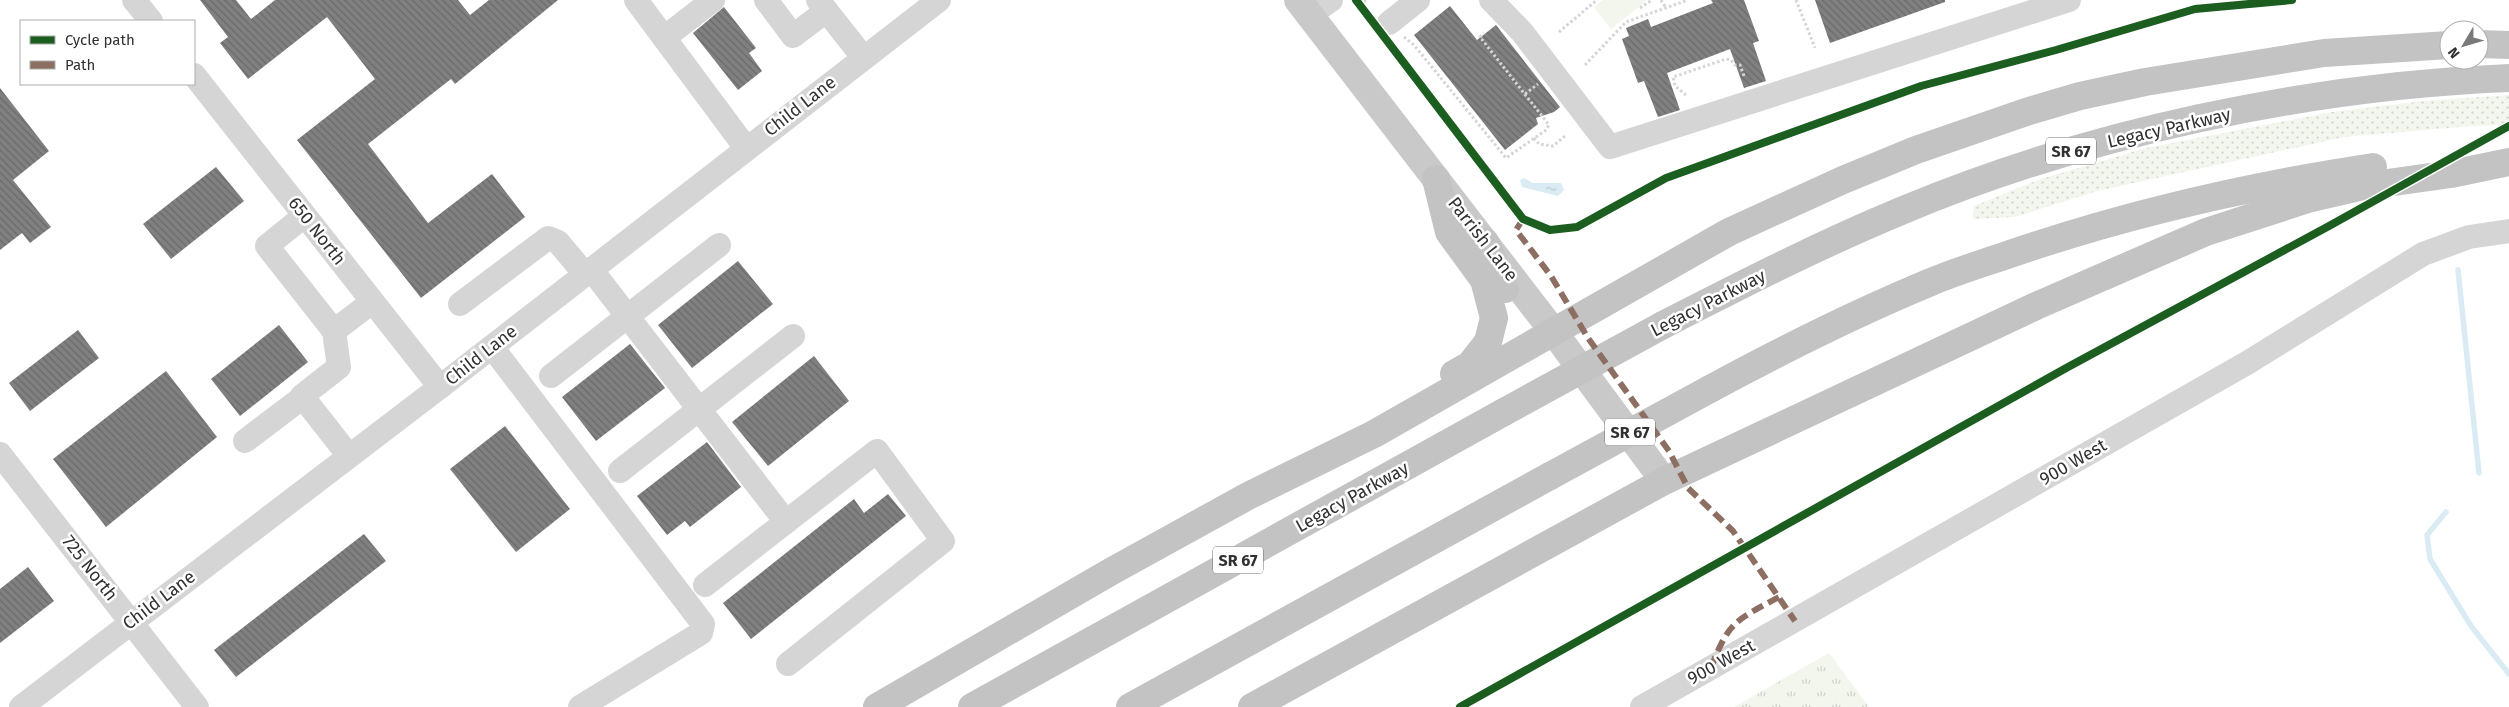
<svg xmlns="http://www.w3.org/2000/svg" width="2509" height="707" viewBox="0 0 2509 707" font-family="'Fira Sans',sans-serif">
<style>
.grass{fill:url(#grass-dots)}
.park{fill:url(#park-tufts)}
.pitch{fill:#f2f6ed}
.water{fill:url(#water-ripples)}
.lines{fill:none;stroke-linecap:round;stroke-linejoin:round}
.stream{stroke:#daebf4;stroke-width:5.5}
.building{fill:url(#building-back-hatch)}
.path{stroke:#d5d5d5;stroke-width:3;stroke-dasharray:2.5 2.5;stroke-linecap:butt}
.minor{stroke:#d5d5d5;stroke-width:24}
.major{stroke:#c9c9c9;stroke-width:28}
.highway{stroke:#c3c3c3;stroke-width:28}
.highway-bridge{stroke:#c3c3c3;stroke-width:28}
.quiet{stroke:#8d6e63;stroke-width:6;stroke-dasharray:12 6;stroke-linecap:butt}
.cycleway-casing{stroke:#fff;stroke-width:11}
.cycleway{stroke:#1b5e20;stroke-width:8}
.labels{text-anchor:middle;dominant-baseline:central;stroke-width:5;stroke-linejoin:round;paint-order:stroke}
.shield{fill:#fff;stroke:#6f6f6f;stroke-width:1}
.shield-label{font-size:16px;font-weight:bold;fill:#313131}
.street-label{font-size:18px;fill:#313131;stroke:#fff}
</style>
<defs>
<pattern id="grass-dots" width="8" height="8" patternUnits="userSpaceOnUse" patternTransform="scale(1.25)"><rect width="8" height="8" fill="#f2f6ed"/><path d="M2 2h.1M6 6h.1" fill="none" stroke="#d0d3cc" stroke-width="1.8" stroke-linecap="round"/></pattern>
<pattern id="park-tufts" width="24" height="20" patternUnits="userSpaceOnUse" patternTransform="scale(1.25)"><rect width="24" height="20" fill="#f2f6ed"/><path d="M3 7l-1-3M5 7V3M7 7l1-3M15 17l-1-3M17 17v-4M19 17l1-3" fill="none" stroke="#d0d3cc"/></pattern>
<pattern id="water-ripples" width="26" height="14" patternUnits="userSpaceOnUse" patternTransform="scale(1.25)"><rect width="26" height="14" fill="#daebf4"/><path d="M2 4q2-2 4 0t4 0M15 11q2-2 4 0t4 0" fill="none" stroke="#bccad2"/></pattern>
<pattern id="building-back-hatch" width="6" height="6" patternUnits="userSpaceOnUse" patternTransform="scale(1.25)"><rect width="6" height="6" fill="#808080"/><path d="M-1 5l2 2M0 0l6 6M5-1l2 2" fill="none" stroke="#696969"/></pattern>
</defs>
<rect width="100%" height="100%" fill="#fff"/>
<polygon class="grass" points="2509,95 2509,125 2471,126 2344,137 2097,191 2015,217 1973,219 1974,206 2041,179 2146,148 2332,112 2424,101"/>
<polygon class="park" points="1829,653 1869,707 1734,707"/>
<polygon class="pitch" points="1603,0 1647,0 1611,29 1594,7"/>
<polygon class="water" points="1524,178 1533,183 1561,183 1564,190 1558,196 1522,187 1520,180"/>
<g class="lines">
<g class="stream">
<polyline points="2458,270 2479,473"/>
<polyline points="2446,512 2427,535 2430,559 2471,626 2509,674"/>
</g>
</g>
<g class="building">
<polygon points="200,0 236,0 251,19 275,0 458,0 470,15 489,0 558,0 455,84 451,79 368,144 428,223 492,174 525,217 421,298 297,140 375,79 327,17 248,79 220,43 228,37"/>
<polygon points="1711,0 1744,0 1759,41 1753,43 1766,81 1744,88 1730,49 1667,73 1680,110 1658,117 1644,81 1638,83 1633,69 1622,39 1629,36 1626,28 1648,19 1651,27 1713,3"/>
<polygon points="1815,0 1945,0 1945,2 1830,43"/>
<polygon points="1450,6 1477,40 1496,25 1560,107 1554,112 1536,118 1538,124 1505,150 1414,35"/>
<polygon points="724,7 756,48 749,53 762,71 738,90 693,33"/>
<polygon points="0,88 49,151 13,180 51,227 30,243 22,233 0,250"/>
<polygon points="216,167 244,201 171,259 143,224"/>
<polygon points="738,261 773,304 692,368 658,325"/>
<polygon points="279,325 308,362 240,416 211,379"/>
<polygon points="78,330 99,358 30,411 9,383"/>
<polygon points="630,344 665,388 596,441 562,397"/>
<polygon points="814,356 849,401 768,466 732,422"/>
<polygon points="166,371 217,437 106,527 53,459"/>
<polygon points="505,426 570,509 516,552 450,469"/>
<polygon points="707,442 741,487 690,527 685,521 667,535 637,496"/>
<polygon points="888,494 906,516 751,639 723,603 854,499 864,513"/>
<polygon points="364,534 386,561 236,677 214,650"/>
<polygon points="28,567 54,601 0,643 0,589"/>
</g>
<g class="lines">
<g class="path">
<polyline points="1661,0 1666,8"/>
<polyline points="1796,0 1815,48"/>
<polyline points="1360,5 1366,0"/>
<polyline points="1640,8 1652,0"/>
<polyline points="1559,32 1597,0"/>
<polyline points="1404,37 1414,45 1506,158 1546,130 1549,125 1480,37 1484,33"/>
<polyline points="1585,65 1626,22 1688,0"/>
<polyline points="1525,94 1538,84"/>
<polyline points="1686,95 1675,86 1673,77 1726,59 1731,60 1735,65 1740,65 1744,76"/>
<polyline points="1534,138 1539,144 1553,146 1565,136"/>
</g>
<g class="minor">
<polyline points="134,0 151,21"/>
<polyline points="636,0 746,148"/>
<polyline points="766,0 793,36 826,11"/>
<polyline points="818,0 863,57"/>
<polyline points="1491,0 1522,32 1610,147 2069,0"/>
<polyline points="1309,15 1331,0"/>
<polyline points="1389,23 1418,0"/>
<polyline points="664,38 713,0"/>
<polyline points="194,75 440,387"/>
<polyline points="304,216 267,246 334,331 372,302"/>
<polyline points="591,269 786,522"/>
<polyline points="460,304 548,238 558,242 585,274"/>
<polyline points="334,331 339,367 302,396 349,456"/>
<polyline points="492,347 703,624 701,633 580,707"/>
<polyline points="551,376 719,245"/>
<polyline points="245,441 303,397"/>
<polyline points="0,454 197,707"/>
<polyline points="620,471 793,336"/>
<polyline points="705,585 877,451 943,541 788,664"/>
<polyline points="21,707 440,387 939,0"/>
<polyline points="1642,707 2247,363 2423,254 2469,237 2509,231"/>
</g>
<polyline class="major" points="1298,0 1553,331 1664,481"/>
<g class="highway">
<polyline points="2479,44 2509,45"/>
<polyline points="1436,179 1449,232 1484,280 1494,318 1488,342 1470,365 1454,374"/>
<polyline points="1485,242 1505,289"/>
<path d="M 1663,325 C 1741,285 1819,245 1901,211 C 2087,133 2307,86 2509,78"/>
<path d="M 1710,389 C 1782,350 1856,313 1931,282 C 1957,271 1984,263 2010,254 C 2130,213 2248,186 2373,167"/>
<polyline points="877,707 1112,571 1248,496 1374,434 1729,232 1843,180 1916,150 2029,111 2080,96 2145,82 2324,53 2449,45"/>
<polyline points="972,707 1504,412"/>
<polyline points="1130,707 1550,476"/>
<polyline points="1252,707 1664,481 2036,306 2206,232 2311,198 2359,187 2451,174 2509,162"/>
</g>
<g class="highway-bridge">
<polyline points="1504,412 1663,325"/>
<polyline points="1550,476 1710,389"/>
</g>
<g class="quiet">
<polyline points="1523,219 1516,230 1551,276 1588,338 1669,451 1688,488 1733,531 1795,621"/>
<path d="M 1711,668 C 1729,621 1735,621 1779,597"/>
</g>
<defs>
<g id="cycleway">
<polyline points="1356,0 1523,219 1550,230 1577,227 1666,178 1921,86 2056,50 2195,9 2292,0"/>
<polyline points="1460,707 2068,367 2329,226 2509,126"/>
</g>
</defs>
<use href="#cycleway" class="cycleway-casing"/>
<use href="#cycleway" class="cycleway"/>
</g>
<g class="labels">
<g class="shield">
<rect x="2046" y="137.5" width="50" height="27" rx="4"/>
<rect x="1605" y="418.5" width="50" height="27" rx="4"/>
<rect x="1213" y="546.5" width="50" height="27" rx="4"/>
</g>
<g class="shield-label">
<text x="2071" y="151">SR 67</text>
<text x="1630" y="432">SR 67</text>
<text x="1238" y="560">SR 67</text>
</g>
<g class="street-label">
<text transform="translate(800 106) rotate(-38)">Child Lane</text>
<text transform="translate(2169 128) rotate(-13)">Legacy Parkway</text>
<text transform="translate(317 231) rotate(52)">650 North</text>
<text transform="translate(1483 239) rotate(52)">Parrish Lane</text>
<text transform="translate(1708 303) rotate(-27)">Legacy Parkway</text>
<text transform="translate(481 355) rotate(-38)">Child Lane</text>
<text transform="translate(2073 462) rotate(-30)">900 West</text>
<text transform="translate(1352 497) rotate(-29)">Legacy Parkway</text>
<text transform="translate(90 568) rotate(52)">725 North</text>
<text transform="translate(159 600) rotate(-37)">Child Lane</text>
<text transform="translate(1721 662) rotate(-29)">900 West</text>
</g>
</g>
<rect x="20" y="20" width="175" height="65" fill="#ffffff" stroke="#adadad"/>
<rect x="30" y="36" width="25" height="8" fill="#1b5e20" stroke="#adadad"/>
<text x="65" y="45" font-size="15" fill="#313131">Cycle path</text>
<rect x="30" y="61" width="25" height="8" fill="#8d6e63" stroke="#adadad"/>
<text x="65" y="70" font-size="15" fill="#313131">Path</text>
<g transform="translate(2464 45) rotate(232)"><circle r="24" fill="#ffffff" stroke="#adadad"/>
<path d="M0-4L9 19L0 12L-9 19Z" fill="#797979"/>
<text y="-8" font-size="14" font-weight="bold" text-anchor="middle" fill="#313131">N</text>
</g>
</svg>
